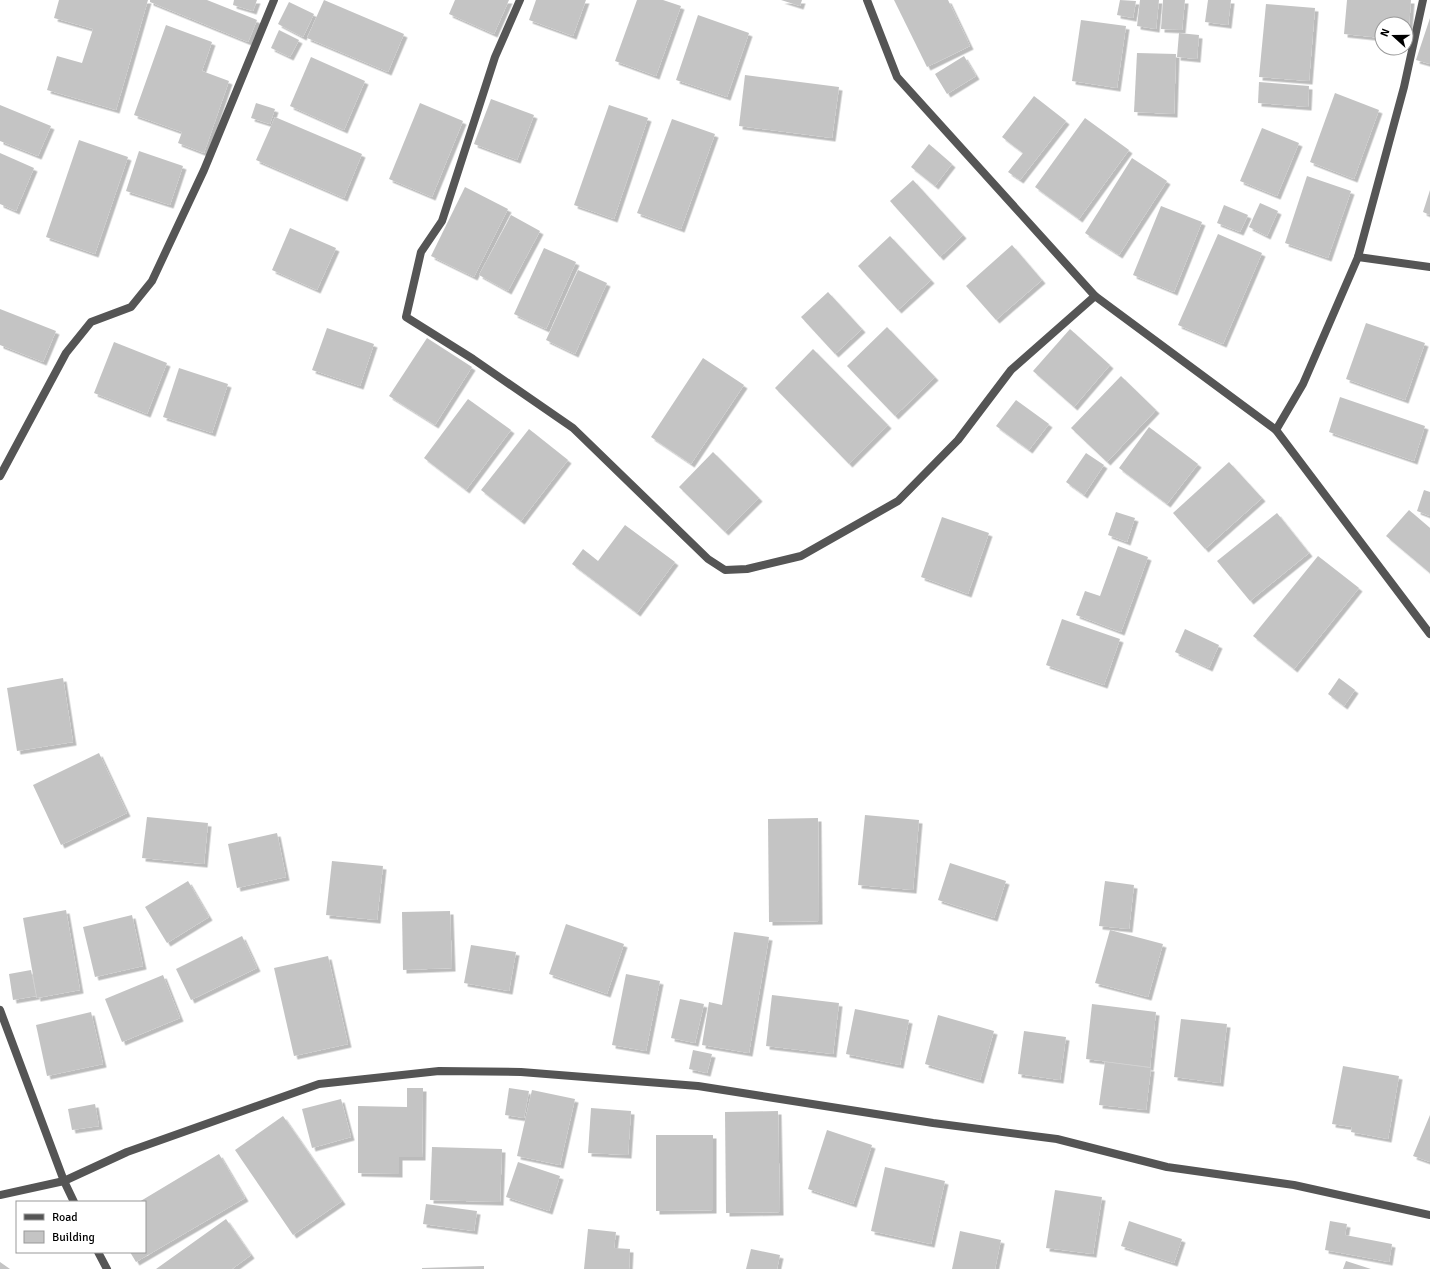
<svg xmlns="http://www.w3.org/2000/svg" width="1430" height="1269" viewBox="0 0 1430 1269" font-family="Signika,sans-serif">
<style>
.building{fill:#c4c4c4;filter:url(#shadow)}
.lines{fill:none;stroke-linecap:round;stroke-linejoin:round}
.minor{stroke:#555;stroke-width:8}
</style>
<defs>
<filter id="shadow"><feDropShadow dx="3.5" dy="3.5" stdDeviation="0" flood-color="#0004"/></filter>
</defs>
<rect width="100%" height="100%" fill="#fff"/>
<g class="building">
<polygon points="59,0 148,0 116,110 47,90 57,56 82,63 93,29 54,18"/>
<polygon points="150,0 207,0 257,20 248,42 150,2"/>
<polygon points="234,0 257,0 253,11 233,5"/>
<polygon points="324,0 404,34 388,72 307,38"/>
<polygon points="455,0 509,0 494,34 449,14"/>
<polygon points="536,0 586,0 573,36 529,20"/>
<polygon points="637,0 663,0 681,6 656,76 615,61"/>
<polygon points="781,0 802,0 800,6"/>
<polygon points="894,0 948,0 970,46 927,67"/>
<polygon points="1120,0 1136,1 1133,18 1117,15"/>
<polygon points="1140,0 1159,0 1156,29 1137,26"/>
<polygon points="1163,0 1185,0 1182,30 1161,29"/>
<polygon points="1208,0 1231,0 1228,25 1205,22"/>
<polygon points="1347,0 1411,0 1408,40 1406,40 1406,24 1382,24 1382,38 1344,34"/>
<polygon points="289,2 314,14 303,37 278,24"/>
<polygon points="1266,4 1315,8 1309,81 1259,77"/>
<polygon points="698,15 749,33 727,97 676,80"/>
<polygon points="1430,18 1430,64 1416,60"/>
<polygon points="1081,20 1126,26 1117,88 1072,81"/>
<polygon points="166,25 212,42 202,71 229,81 204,153 178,143 182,132 134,115"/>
<polygon points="279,30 299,40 290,57 271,48"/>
<polygon points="1179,33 1199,35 1197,59 1177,57"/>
<polygon points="1137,53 1176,54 1174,114 1134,112"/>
<polygon points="964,56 976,76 947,94 935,74"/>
<polygon points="311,57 365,81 344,130 290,106"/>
<polygon points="745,75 839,87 832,138 739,126"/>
<polygon points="1259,82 1309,86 1308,107 1258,103"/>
<polygon points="1335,93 1379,110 1354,179 1310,162"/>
<polygon points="1034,96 1066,121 1020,180 1008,172 1023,153 1002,137"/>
<polygon points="491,99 534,115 517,160 474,144"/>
<polygon points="256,103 275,109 270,124 251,118"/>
<polygon points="420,103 463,121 432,197 389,179"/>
<polygon points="0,105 51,126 38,156 0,141"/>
<polygon points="609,105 648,118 614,219 574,205"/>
<polygon points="275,117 362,154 344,198 256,160"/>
<polygon points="1085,118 1129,150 1079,219 1035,187"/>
<polygon points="672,119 715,134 681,229 637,213"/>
<polygon points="1262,128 1299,143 1277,196 1240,181"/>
<polygon points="79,140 128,157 95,254 46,237"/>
<polygon points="929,144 952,164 935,186 911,167"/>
<polygon points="139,151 183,166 170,205 126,191"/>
<polygon points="0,153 34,168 16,211 0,204"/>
<polygon points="1132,158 1167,181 1119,255 1085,233"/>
<polygon points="1307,176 1351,191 1328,258 1285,243"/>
<polygon points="913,180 963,235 940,257 890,201"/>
<polygon points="465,187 508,209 474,277 431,256"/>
<polygon points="1430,190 1430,215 1423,212"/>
<polygon points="1260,203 1278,211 1267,236 1249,227"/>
<polygon points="1224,205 1248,215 1240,232 1217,223"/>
<polygon points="1161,206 1202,222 1174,292 1133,275"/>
<polygon points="511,215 540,231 508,291 479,275"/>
<polygon points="290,228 336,248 317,290 272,270"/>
<polygon points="1218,234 1262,253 1223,344 1178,325"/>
<polygon points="890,236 931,280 898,310 858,266"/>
<polygon points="1012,245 1042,280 996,320 966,286"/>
<polygon points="544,248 576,262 546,329 514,314"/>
<polygon points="578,270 607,283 575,354 546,340"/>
<polygon points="828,292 862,329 835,354 801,317"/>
<polygon points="0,309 56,331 43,362 0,345"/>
<polygon points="1366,323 1425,343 1405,400 1346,379"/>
<polygon points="887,327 935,377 895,416 847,366"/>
<polygon points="327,328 374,344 360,386 312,370"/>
<polygon points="1070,329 1110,365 1074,407 1033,371"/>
<polygon points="427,338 472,367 435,425 389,396"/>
<polygon points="114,342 167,363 147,414 94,393"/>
<polygon points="813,349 888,425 849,464 775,388"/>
<polygon points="703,358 744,385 691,464 651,437"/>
<polygon points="179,368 228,384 212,433 163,417"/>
<polygon points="1121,376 1156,410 1107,462 1071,428"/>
<polygon points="1340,397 1425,426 1414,461 1329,432"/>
<polygon points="468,399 511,430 466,490 424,458"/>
<polygon points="1016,400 1049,424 1029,450 996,426"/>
<polygon points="1149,427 1198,464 1167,504 1119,468"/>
<polygon points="529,429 568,460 521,521 481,490"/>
<polygon points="713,452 759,498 725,532 679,487"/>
<polygon points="1086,453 1104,465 1084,495 1066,482"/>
<polygon points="1229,462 1262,498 1205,549 1173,513"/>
<polygon points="1424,490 1430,492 1430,516 1417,511"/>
<polygon points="1409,510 1430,528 1430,573 1386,536"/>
<polygon points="1116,512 1135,518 1127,542 1108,535"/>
<polygon points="1277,513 1309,553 1250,601 1217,561"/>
<polygon points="942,517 989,533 968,594 921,577"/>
<polygon points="625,525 675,562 637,613 572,564 583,549 598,561"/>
<polygon points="1118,546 1148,557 1121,632 1076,615 1085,591 1100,596"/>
<polygon points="1318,556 1359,588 1294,669 1253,636"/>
<polygon points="1062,619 1120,639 1104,685 1046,665"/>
<polygon points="1185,629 1219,645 1209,668 1175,652"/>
<polygon points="63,678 73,742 17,751 7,688"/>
<polygon points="1339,678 1355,690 1344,706 1328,694"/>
<polygon points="99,753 127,813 61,845 33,785"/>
<polygon points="865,815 919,820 913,890 858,885"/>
<polygon points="147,817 208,823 204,864 142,858"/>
<polygon points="818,818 819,921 769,922 768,819"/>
<polygon points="277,833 286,877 237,888 228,844"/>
<polygon points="332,861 383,866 377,920 326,915"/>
<polygon points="950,863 1006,881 994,918 938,900"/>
<polygon points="188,881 209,917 167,943 145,907"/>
<polygon points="1105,881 1134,885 1129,929 1099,926"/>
<polygon points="66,910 80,990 37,998 23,918"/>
<polygon points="450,911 452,968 403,970 402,912"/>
<polygon points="132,915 143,966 95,977 83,927"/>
<polygon points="566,924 624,944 607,994 549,974"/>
<polygon points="1110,930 1163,944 1148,997 1095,983"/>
<polygon points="734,932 769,937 749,1053 702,1045 709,1002 722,1005"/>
<polygon points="242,936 257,968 191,1000 176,969"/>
<polygon points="471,945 516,952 509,991 464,983"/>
<polygon points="328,956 348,1044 294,1056 274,968"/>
<polygon points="31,970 36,996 13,1000 9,974"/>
<polygon points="626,974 660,981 646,1051 612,1045"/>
<polygon points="163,975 180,1018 122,1042 105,999"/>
<polygon points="772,995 839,1003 833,1054 766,1046"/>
<polygon points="680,999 704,1004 695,1043 671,1038"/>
<polygon points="1092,1004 1156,1012 1150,1067 1086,1059"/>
<polygon points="855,1009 909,1020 900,1065 846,1054"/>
<polygon points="91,1012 103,1064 47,1076 36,1025"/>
<polygon points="938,1015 994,1031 980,1080 925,1064"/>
<polygon points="1181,1019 1227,1024 1220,1083 1174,1077"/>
<polygon points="1024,1031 1066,1037 1060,1080 1018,1074"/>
<polygon points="693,1050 712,1054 707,1073 689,1069"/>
<polygon points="1105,1062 1151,1068 1146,1110 1099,1105"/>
<polygon points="1343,1066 1399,1076 1388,1139 1351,1132 1352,1127 1332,1124"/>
<polygon points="407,1088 423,1088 422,1157 399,1157 399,1174 358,1173 358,1106 407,1107"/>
<polygon points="509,1088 529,1091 524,1118 505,1115"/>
<polygon points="532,1090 575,1099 560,1165 517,1156"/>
<polygon points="341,1099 351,1137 312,1148 302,1109"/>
<polygon points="95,1104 99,1126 72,1130 68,1109"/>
<polygon points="591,1108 631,1111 628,1155 588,1153"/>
<polygon points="778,1111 780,1212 726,1213 725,1112"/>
<polygon points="1430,1115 1430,1162 1413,1156"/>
<polygon points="283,1116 342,1201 293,1235 235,1150"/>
<polygon points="827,1130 872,1145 853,1204 808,1189"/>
<polygon points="656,1135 713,1135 713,1210 656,1211"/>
<polygon points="432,1147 502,1149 500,1202 430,1200"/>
<polygon points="219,1154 245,1198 136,1262 130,1252 145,1252 145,1202 139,1202"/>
<polygon points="518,1162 560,1176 549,1211 506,1197"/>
<polygon points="885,1167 945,1181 931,1244 871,1231"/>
<polygon points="1055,1190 1102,1197 1093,1254 1046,1248"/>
<polygon points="426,1204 477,1211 474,1231 423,1224"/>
<polygon points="226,1219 251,1255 232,1269 156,1269"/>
<polygon points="1129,1221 1182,1239 1174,1263 1121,1246"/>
<polygon points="1330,1221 1347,1224 1345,1235 1392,1244 1389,1262 1325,1250"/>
<polygon points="588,1229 616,1232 614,1248 630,1249 629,1269 584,1269"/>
<polygon points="960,1231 1001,1240 995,1269 952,1269"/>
<polygon points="751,1249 780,1255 777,1269 746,1269"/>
<polygon points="1346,1261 1371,1269 1343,1269"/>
<polygon points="0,1262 10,1269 0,1269"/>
<polygon points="484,1266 484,1269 422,1269 422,1268"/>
</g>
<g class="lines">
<g class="minor">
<polyline points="520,0 495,57 442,221 421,252 406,317 473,359 573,428 708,559 725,570 747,569 801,556 898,501 958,440 1011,370 1095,296"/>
<polyline points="867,0 897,77 1095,296 1276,430 1430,634"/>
<polyline points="1358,257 1430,267"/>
<polyline points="1276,430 1303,384 1358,257 1404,87 1423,0"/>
<polyline points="0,476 66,353 91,322 131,307 152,281 204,170 274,0"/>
<polyline points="0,1010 64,1181 74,1202"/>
<polyline points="0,1195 64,1181 127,1152 319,1084 439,1071 521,1072 698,1086 933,1123 1057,1139 1167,1167 1294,1185 1430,1215"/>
<polyline points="98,1252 107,1269"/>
</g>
</g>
<rect x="16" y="1201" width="130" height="52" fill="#ffffff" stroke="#999999"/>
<rect x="24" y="1214" width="20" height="6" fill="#555555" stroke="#999999"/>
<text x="52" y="1221" font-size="12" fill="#000000">Road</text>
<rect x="24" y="1231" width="20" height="12" fill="#c4c4c4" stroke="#999999"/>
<text x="52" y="1241" font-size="12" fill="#000000">Building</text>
<g transform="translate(1394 36) rotate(291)"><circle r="19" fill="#ffffff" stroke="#999999"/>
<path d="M0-3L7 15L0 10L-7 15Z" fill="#000000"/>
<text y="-6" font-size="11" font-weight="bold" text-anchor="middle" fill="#000000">N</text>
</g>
</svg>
